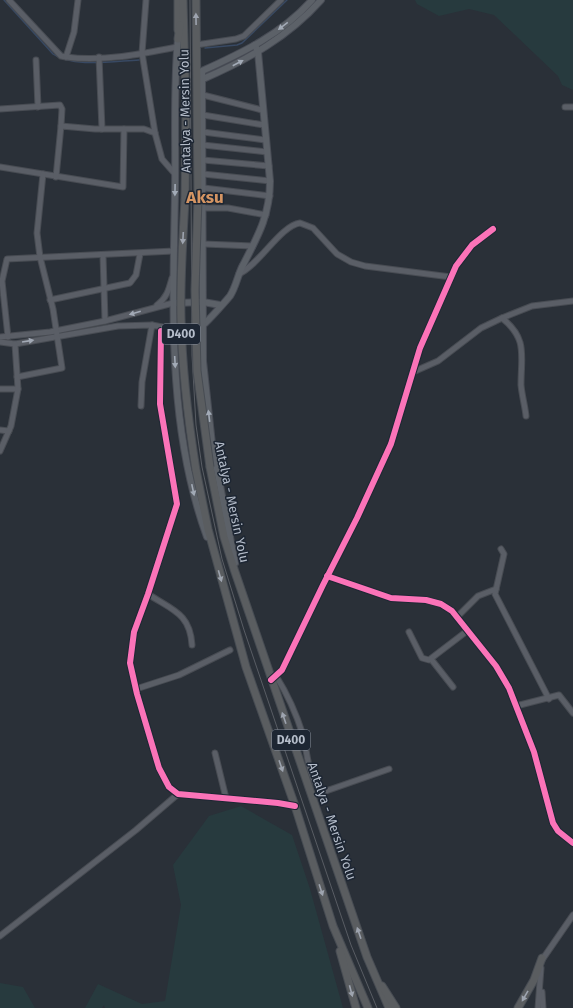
<svg xmlns="http://www.w3.org/2000/svg" width="573" height="1008" viewBox="0 0 573 1008" font-family="'Fira Sans',sans-serif">
<style>
.green{fill:#273a3e}
.lines{fill:none;stroke-linecap:round;stroke-linejoin:round}
.stream{stroke:#384963;stroke-width:1.5}
.minor-casing{stroke:#484c53;stroke-width:7}
.major-casing{stroke:#484c55;stroke-width:8}
.highway-casing{stroke:#474c53;stroke-width:9}
.minor{stroke:#5a5e66;stroke-width:5}
.major{stroke:#5c6168;stroke-width:6}
.highway{stroke:#5a5d60;stroke-width:7}
.tram{stroke:#595d64;stroke-width:1}
.highway-bridge-casing{stroke:#474c53;stroke-width:9;stroke-linecap:butt}
.highway-bridge{stroke:#5a5d60;stroke-width:7}
.cycleway-casing{stroke:#1d2633;stroke-width:8}
.cycleway{stroke:#fb73b8;stroke-width:6}
.oneway{fill:#9ea4af}
.oneway2{fill:#a2aab6}
.oneway3{fill:#a2a9b5}
.labels{text-anchor:middle;dominant-baseline:central;stroke-width:3;stroke-linejoin:round;paint-order:stroke}
.shield{fill:#1d2633;stroke:#878f9c;stroke-width:1}
.shield-label{font-size:12px;font-weight:bold;fill:#b4bcc9}
.street-label{font-size:13px;fill:#b4bcc9;stroke:#1d2633}
.district-label{font-size:17px;font-weight:bold;fill:#d59563;stroke:#1d2633}
</style>
<rect width="100%" height="100%" fill="#2a3038"/>
<g class="green">
<polygon points="415,0 573,0 573,90 562,85 558,76 494,15 469,9 439,16 417,4"/>
<polygon points="241,806 292,835 310,889 343,1008 105,1008 104,1005 102,1008 85,1008 98,984 142,1004 165,1001 181,905 173,865 209,816"/>
<polygon points="0,983 23,987 35,1008 0,1008"/>
</g>
<g class="lines">
<g class="stream">
<path d="M 4,0 L 53,54 C 72,68 115,61 139,60"/>
<polyline points="205,48 237,45 242,43 287,0"/>
</g>
<defs>
<g id="minor">
<path d="M 9,0 L 61,56 L 66,57 C 102,62 142,54 177,47"/>
<polyline points="146,0 142,53 155,133 162,159 175,174"/>
<polyline points="196,45 236,39 244,36 281,0"/>
<polyline points="66,57 74,32 78,0"/>
<polyline points="99,57 102,129"/>
<polyline points="36,60 38,107"/>
<polyline points="203,95 262,110"/>
<polyline points="565,107 573,107"/>
<polyline points="0,109 60,105 62,109 61,126"/>
<polyline points="203,115 264,125"/>
<polyline points="203,132 265,140"/>
<polyline points="203,145 267,152"/>
<polyline points="203,160 269,166"/>
<polyline points="0,167 123,187 124,129"/>
<polyline points="203,174 270,181"/>
<polyline points="56,177 61,126 95,129 144,129 155,133"/>
<polyline points="204,188 270,196"/>
<polyline points="204,208 228,208 266,215"/>
<polyline points="204,244 253,246"/>
<polyline points="103,255 105,321"/>
<path d="M 239,274 C 261,263 280,226 300,223 L 313,228 L 337,254 L 351,262 L 365,266 L 451,277"/>
<polyline points="50,300 130,283 136,275 140,254"/>
<path d="M 157,305 C 167,298 169,289 172,278"/>
<path d="M 502,318 C 528,339 521,355 521,385 C 522,396 525,406 526,416"/>
<polyline points="161,330 170,337 174,344"/>
<polyline points="161,331 160,404 177,504 148,594 134,632 130,663 137,694 159,768 169,787 178,794 278,803 295,806"/>
<polyline points="0,337 50,332 105,321 173,303"/>
<polyline points="8,337 2,281 7,259 174,251"/>
<polyline points="0,342 15,344 118,326 152,325 173,329"/>
<polyline points="413,372 438,361 481,328 502,318 532,306 573,301"/>
<polyline points="17,377 62,368 53,309 40,257 37,233 43,174"/>
<polyline points="0,389 18,389"/>
<polyline points="141,406 142,382 152,325 154,326"/>
<polyline points="0,430 9,431"/>
<polyline points="0,451 11,426 18,389 15,344"/>
<polyline points="501,549 504,554 495,594 549,699"/>
<polyline points="327,576 391,598 426,600 441,604 452,611 496,666 509,688 534,752 553,823 558,831 573,843"/>
<path d="M 148,594 C 172,610 190,613 192,645"/>
<polyline points="457,617 478,596 496,589"/>
<polyline points="409,632 422,658 429,660 467,631"/>
<polyline points="431,659 453,687"/>
<path d="M 276,676 C 288,695 296,713 303,735 C 308,755 307,774 321,791 L 326,791 L 389,769"/>
<polyline points="271,680 282,670 323,585 357,518 391,444 420,348 456,266 472,245 493,229"/>
<polyline points="136,689 179,675 230,650"/>
<polyline points="516,706 559,695 573,713"/>
<polyline points="215,753 226,798"/>
<polyline points="0,936 136,830 178,794"/>
<polyline points="542,960 573,915"/>
<polyline points="542,992 543,1008"/>
<polyline points="538,1008 541,968"/>
</g>
<g id="major">
<path d="M 178,39 C 173,89 176,142 175,193 C 173,308 167,427 207,537"/>
<path d="M 203,79 C 247,60 288,37 321,0"/>
<polyline points="176,303 203,302 220,305"/>
<path d="M 173,329 C 183,330 194,331 203,325 C 208,321 225,302 230,296 C 236,287 238,274 243,265 C 258,236 270,215 270,181 L 258,52 L 255,45"/>
<path d="M 235,563 L 212,444 L 203,361 L 202,71 C 242,53 282,34 312,0"/>
</g>
<g id="highway">
<polyline points="178,0 178,30"/>
<polyline points="183,0 186,115 185,199"/>
<polyline points="196,0 198,198"/>
<polyline points="178,39 180,25"/>
<polyline points="210,467 224,537 234,569 367,957 389,1008"/>
<polyline points="196,470 208,529 246,667 295,806 333,926 368,1008"/>
<polyline points="340,951 356,1008"/>
<polyline points="382,986 396,1008"/>
<polyline points="518,1008 534,980 542,958"/>
</g>
</defs>
<use href="#minor" class="minor-casing"/>
<use href="#major" class="major-casing"/>
<use href="#highway" class="highway-casing"/>
<use href="#minor" class="minor"/>
<use href="#major" class="major"/>
<use href="#highway" class="highway"/>
<polyline class="tram" points="190,0 192,355 196,425 202,467 222,559 244,630 351,945 377,1008"/>
<defs>
<g id="highway-bridge">
<polyline points="198,198 195,290 197,371 210,467"/>
<path d="M 185,199 C 183,238 180,278 181,318 C 182,369 188,419 196,470"/>
</g>
</defs>
<use href="#highway-bridge" class="highway-bridge-casing"/>
<use href="#highway-bridge" class="highway-bridge"/>
<defs>
<g id="cycleway">
<polyline points="161,331 160,404 177,504 148,594 134,632 130,663 137,694 159,768 169,787 178,794 278,803 295,806"/>
<polyline points="327,576 391,598 426,600 441,604 452,611 496,666 509,688 534,752 553,823 558,831 573,843"/>
<polyline points="271,680 282,670 323,585 357,518 391,444 420,348 456,266 472,245 493,229"/>
</g>
</defs>
<use href="#cycleway" class="cycleway-casing"/>
<use href="#cycleway" class="cycleway"/>
</g>
<defs><path id="oneway-solid" d="M-6-.8H1V-3.2L6.5 0L1 3.2V.8H-6Z"/></defs>
<g class="oneway">
<use href="#oneway-solid" transform="translate(196 19) rotate(-91)"/>
<use href="#oneway-solid" transform="translate(183 238) rotate(93)"/>
<use href="#oneway-solid" transform="translate(220 576) rotate(74)"/>
<use href="#oneway-solid" transform="translate(284 718) rotate(-109)"/>
<use href="#oneway-solid" transform="translate(281 766) rotate(71)"/>
<use href="#oneway-solid" transform="translate(321 890) rotate(72)"/>
<use href="#oneway-solid" transform="translate(359 933) rotate(-109)"/>
<use href="#oneway-solid" transform="translate(351 991) rotate(75)"/>
<use href="#oneway-solid" transform="translate(525 996) rotate(120)"/>
</g>
<g class="oneway2">
<use href="#oneway-solid" transform="translate(283 26) rotate(143)"/>
<use href="#oneway-solid" transform="translate(238 63) rotate(-28)"/>
<use href="#oneway-solid" transform="translate(175 190) rotate(91)"/>
<use href="#oneway-solid" transform="translate(175 362) rotate(87)"/>
<use href="#oneway-solid" transform="translate(209 416) rotate(-97)"/>
<use href="#oneway-solid" transform="translate(193 490) rotate(78)"/>
</g>
<g class="oneway3">
<use href="#oneway-solid" transform="translate(135 313) rotate(164)"/>
<use href="#oneway-solid" transform="translate(28 341) rotate(-9)"/>
</g>
<g class="labels">
<g class="shield">
<rect x="162" y="324" width="38" height="20" rx="3"/>
<rect x="272" y="730" width="38" height="20" rx="3"/>
</g>
<g class="shield-label">
<text x="181" y="334">D400</text>
<text x="291" y="740">D400</text>
</g>
<g class="street-label">
<text transform="translate(185 111) rotate(-91)">Antalya - Mersin Yolu</text>
<text transform="translate(232 502) rotate(78)">Antalya - Mersin Yolu</text>
<text transform="translate(332 821) rotate(71)">Antalya - Mersin Yolu</text>
</g>
<g class="district-label">
<text x="205" y="197">Aksu</text>
</g>
</g>
</svg>
